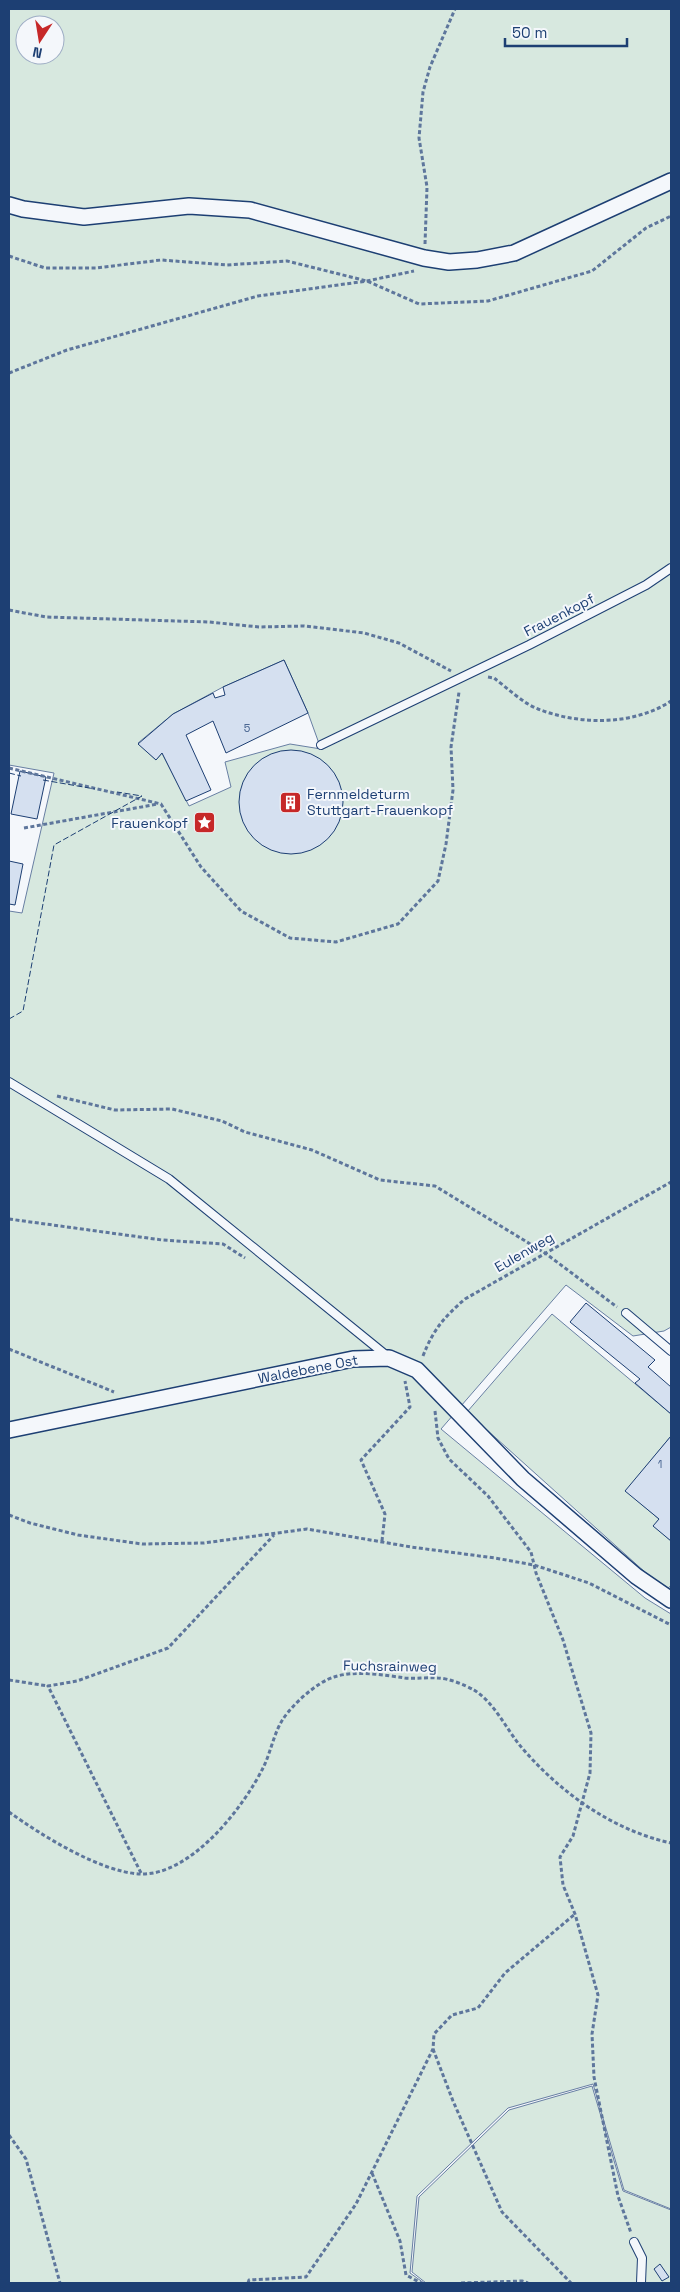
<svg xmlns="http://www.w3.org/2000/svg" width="680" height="2292" viewBox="0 0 680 2292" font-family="'Space Grotesk',sans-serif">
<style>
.green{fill:#d7e8df;stroke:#687fa3;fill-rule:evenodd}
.building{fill:#d5e0f0;stroke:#1d3f73}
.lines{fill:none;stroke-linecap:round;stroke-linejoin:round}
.lane-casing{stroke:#1d3f73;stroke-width:10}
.street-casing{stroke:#1d3f73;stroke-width:18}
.path{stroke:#5e769c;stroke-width:3;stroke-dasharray:4 2.5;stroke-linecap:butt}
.lane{stroke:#f4f7fb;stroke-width:8}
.street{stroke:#f4f7fb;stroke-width:15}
.fence{stroke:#1d3f73;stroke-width:1;stroke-dasharray:6 2.5;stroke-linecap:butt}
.labels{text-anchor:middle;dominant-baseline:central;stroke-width:4;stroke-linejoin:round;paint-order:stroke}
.number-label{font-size:11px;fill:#4b6792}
.street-label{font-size:14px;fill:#1d3f73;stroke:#f4f7fb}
.poi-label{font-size:14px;fill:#1d3f73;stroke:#f4f7fb;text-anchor:start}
</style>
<rect width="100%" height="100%" fill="#f4f7fb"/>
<g class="green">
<path d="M 9,9 L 671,9 L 671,1327 L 664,1331 L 633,1336 L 566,1285 L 441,1429 L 645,1598 L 671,1614 L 671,2209 L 624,2190 L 593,2084 L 508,2108 L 417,2196 L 410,2273 L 424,2283 L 9,2283 L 9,911 L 22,913 L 54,773 L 9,765 ZM 25,25 L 55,25 L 55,55 L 25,55 ZM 284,660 L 308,713 L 321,749 L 290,744 L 225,762 L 231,787 L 189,806 L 162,753 L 156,760 L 138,743 L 173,714 L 223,687 Z"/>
<polygon points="552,1314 671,1414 671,1436 626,1491 659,1519 654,1526 671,1541 671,1585 666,1591 467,1412"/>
<polygon points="592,2086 623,2191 671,2210 671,2283 426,2283 412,2272 419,2197 509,2110"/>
</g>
<g class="building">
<polygon points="284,660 308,713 226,753 213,721 186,735 211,790 186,801 162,753 156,760 138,744 173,714 213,693 215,698 225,695 223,687"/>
<circle cx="291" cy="802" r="52"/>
<polygon points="20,771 46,777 37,819 11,814"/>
<polygon points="9,861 23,864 15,905 9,904"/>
<polygon points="586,1303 655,1360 648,1367 671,1387 671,1414 635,1383 640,1379 570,1322"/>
<polygon points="671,1436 671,1541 653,1526 659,1519 625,1491"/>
<polygon points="660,2264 669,2277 662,2281 654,2269"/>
</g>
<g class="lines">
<defs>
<g id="lane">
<polyline points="321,745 529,645 646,585 671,568"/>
<polyline points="9,1082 169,1179 387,1356"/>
<polyline points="626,1313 671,1351"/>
<polyline points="634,2242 642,2258 641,2283"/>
</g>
<g id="street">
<polyline points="9,205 23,209 84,217 189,206 250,210 424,258 449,262 477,260 514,253 671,181"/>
<polyline points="9,1430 353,1359 389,1358 417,1370 523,1479 636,1576 671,1600"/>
</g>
</defs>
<use href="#lane" class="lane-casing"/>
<use href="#street" class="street-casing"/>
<g class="path">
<polyline points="425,244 427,187 419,138 423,92 430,67 455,9"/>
<polyline points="9,256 45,268 96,268 161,260 227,265 287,261 367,281 419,304 488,301 592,271 646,228 671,216"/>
<polyline points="9,373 67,350 258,296 367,281 414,271"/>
<polyline points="9,610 46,617 209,622 259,627 304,626 364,633 399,643 451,671"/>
<path d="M 488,677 L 494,678 C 506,687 524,704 538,709 C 579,725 633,726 671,701"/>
<polyline points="9,768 161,804 201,867 241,911 290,938 336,942 398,924 438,881 446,844 453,790 451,747 459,692"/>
<polyline points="24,828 158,804"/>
<polyline points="57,1096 115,1110 172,1109 222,1121 245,1132 312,1150 380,1180 435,1186 545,1253 617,1307"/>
<polyline points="9,1219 162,1240 223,1244 245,1258"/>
<polyline points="9,1349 114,1392"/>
<path d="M 423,1356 C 433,1330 444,1317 465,1299 L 671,1182"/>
<polyline points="435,1411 438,1438 449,1459 488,1496 531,1552 536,1573 563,1640 591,1733 590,1773 573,1836 560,1857 563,1885 575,1914 598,1995 592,2034 594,2077 618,2196 631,2233"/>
<polyline points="9,1515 30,1523 78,1535 142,1544 204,1543 307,1529 411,1547 495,1558 534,1565 589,1583 671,1625"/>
<polyline points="382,1541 385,1514 361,1460 410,1407 405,1381"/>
<polyline points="9,1680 48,1686"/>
<path d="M 9,1812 C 41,1835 100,1872 140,1874 C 191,1876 244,1807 264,1766 C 271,1751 274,1733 283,1719 C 293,1704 317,1682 334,1677 C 355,1670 384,1675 405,1678 C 416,1679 427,1677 438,1678 C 448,1678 465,1685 474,1690 C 495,1703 506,1729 522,1748 C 561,1793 612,1830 671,1843"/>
<polyline points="141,1873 48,1686 77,1681 168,1648 274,1535"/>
<polyline points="433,2049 453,2101 502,2212 571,2283"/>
<polyline points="9,2135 26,2159 60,2283"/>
<polyline points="372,2173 400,2241 406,2275 421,2283"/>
<polyline points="248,2283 249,2280 306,2277 356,2204 433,2049 434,2034 452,2015 478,2008 505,1973 575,1914"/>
<polyline points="461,2283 522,2281 528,2283"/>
</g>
<use href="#lane" class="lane"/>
<use href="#street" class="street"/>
<g class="fence">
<polyline points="9,773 21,776"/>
<polyline points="43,780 95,789"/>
<polyline points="9,1019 23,1011 54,845 142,796 117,792"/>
</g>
</g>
<defs>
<symbol id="building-square" viewBox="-11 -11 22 22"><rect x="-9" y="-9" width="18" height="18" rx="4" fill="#c62828" stroke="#f4f7fb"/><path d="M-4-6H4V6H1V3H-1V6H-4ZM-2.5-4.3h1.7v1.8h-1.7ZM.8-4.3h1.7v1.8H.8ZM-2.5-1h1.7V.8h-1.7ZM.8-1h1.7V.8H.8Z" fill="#fff"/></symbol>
<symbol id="sight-square" viewBox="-11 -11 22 22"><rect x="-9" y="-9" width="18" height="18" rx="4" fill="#c62828" stroke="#f4f7fb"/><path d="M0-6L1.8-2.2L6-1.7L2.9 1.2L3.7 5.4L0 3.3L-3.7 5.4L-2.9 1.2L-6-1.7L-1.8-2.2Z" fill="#fff"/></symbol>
</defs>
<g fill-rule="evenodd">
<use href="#building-square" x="278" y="790" width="25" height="25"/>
<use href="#sight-square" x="192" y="810" width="25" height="25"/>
</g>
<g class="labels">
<g class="number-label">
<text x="247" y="728">5</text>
<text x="660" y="1464">1</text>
</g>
<g class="street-label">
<text transform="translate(559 615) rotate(-27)">Frauenkopf</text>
<text transform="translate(524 1252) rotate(-30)">Eulenweg</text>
<text transform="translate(308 1369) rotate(-11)">Waldebene Ost</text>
<text transform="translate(390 1666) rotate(1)">Fuchsrainweg</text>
</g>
<g class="poi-label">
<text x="307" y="794">Fernmeldeturm<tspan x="307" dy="16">Stuttgart-Frauenkopf</tspan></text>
<text x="188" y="823" text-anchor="end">Frauenkopf</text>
</g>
</g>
<rect width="680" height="2292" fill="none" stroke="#1d3f73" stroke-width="20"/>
<g transform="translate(40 40) rotate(192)"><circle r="24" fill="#f4f7fb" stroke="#9eadc5"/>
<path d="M0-4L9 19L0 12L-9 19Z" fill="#c62828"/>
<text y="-8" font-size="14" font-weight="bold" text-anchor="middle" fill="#1d3f73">N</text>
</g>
<path d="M505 38v8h122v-8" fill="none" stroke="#1d3f73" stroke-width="2.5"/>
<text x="512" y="38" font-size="15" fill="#1d3f73" stroke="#f4f7fb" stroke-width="4" paint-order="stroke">50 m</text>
</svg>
